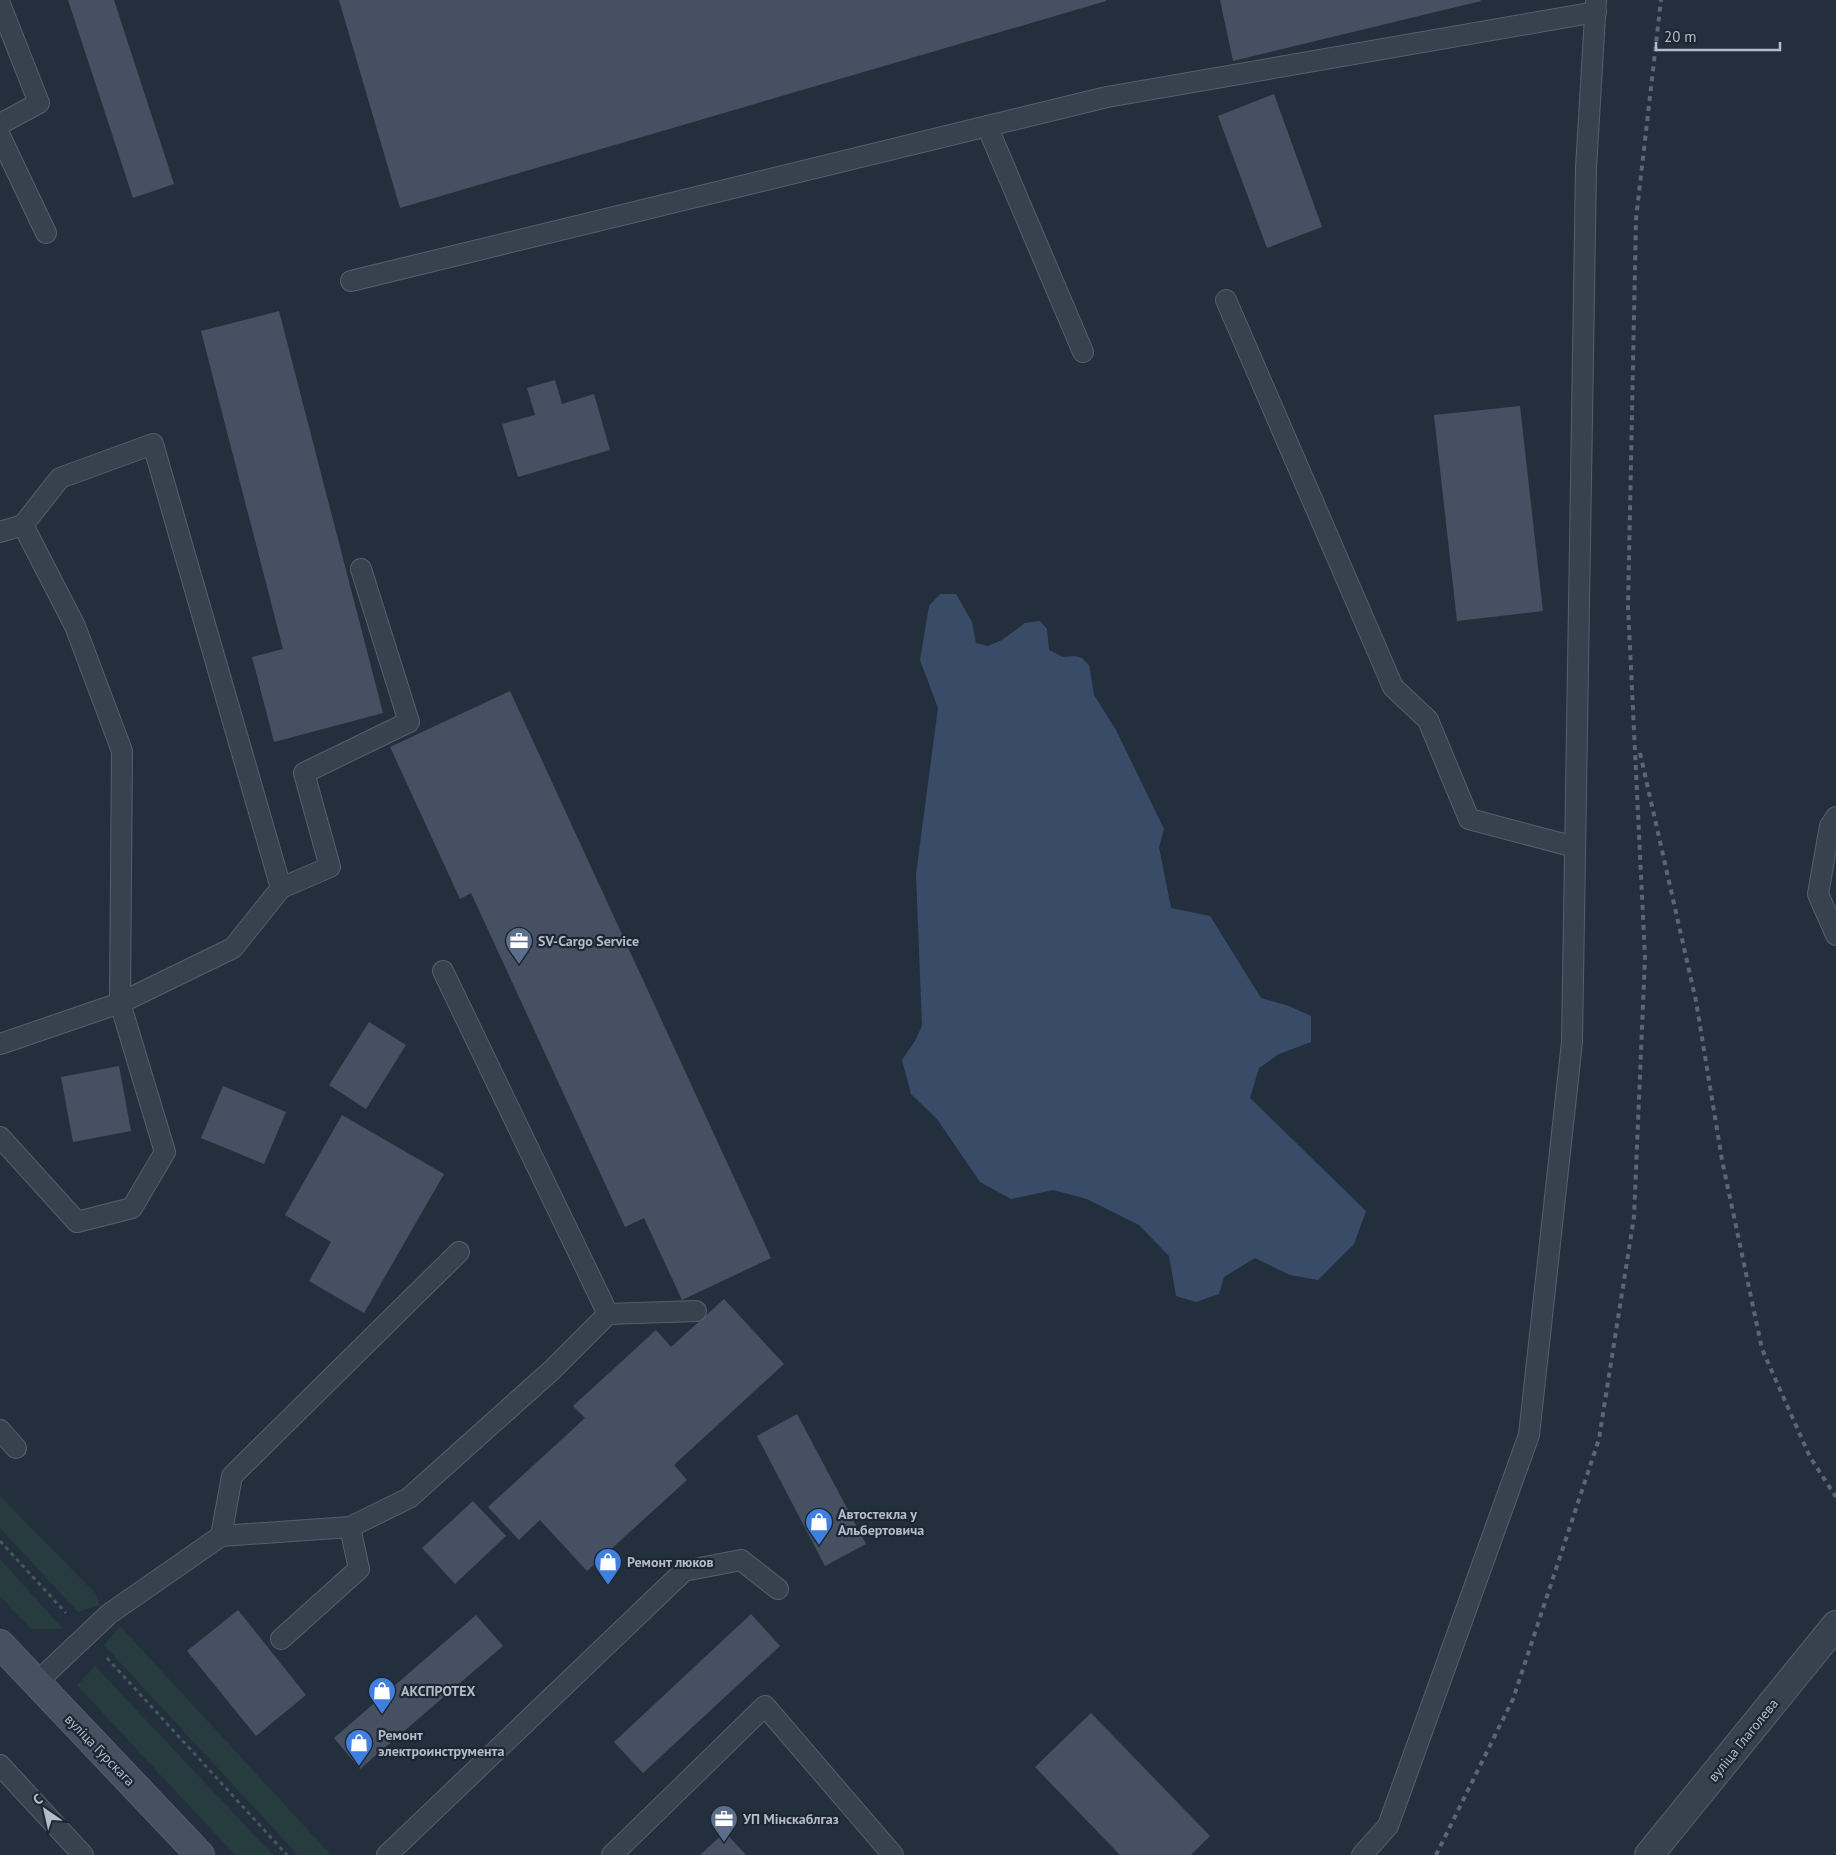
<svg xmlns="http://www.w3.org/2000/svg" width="1836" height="1855" viewBox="0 0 1836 1855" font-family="'PT Sans',sans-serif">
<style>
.green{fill:#263c3f}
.water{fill:#394c67}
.building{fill:#455162}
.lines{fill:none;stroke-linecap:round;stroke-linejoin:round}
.lane-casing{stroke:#565f6c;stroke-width:22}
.street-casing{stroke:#565f6c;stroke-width:30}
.secondary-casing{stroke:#565f6c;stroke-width:30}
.path{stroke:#44595c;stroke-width:3;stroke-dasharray:4 4;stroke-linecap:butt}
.lane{stroke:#38414e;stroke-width:20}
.street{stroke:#38414e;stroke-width:28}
.secondary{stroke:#465061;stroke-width:28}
.rail{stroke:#5a6575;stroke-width:4;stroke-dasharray:5 5;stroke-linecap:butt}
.labels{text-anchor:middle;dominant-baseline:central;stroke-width:4.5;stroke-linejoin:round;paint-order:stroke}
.poi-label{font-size:14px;font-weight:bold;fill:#b4bcc9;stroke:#1d2633;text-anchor:start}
.street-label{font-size:14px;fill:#b4bcc9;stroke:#1d2633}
</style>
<rect width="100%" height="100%" fill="#242f3e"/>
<g class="green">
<polygon points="0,1496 95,1593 100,1605 78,1612 0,1528"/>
<polygon points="0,1559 63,1629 31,1629 0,1596"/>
<polygon points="120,1626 331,1855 298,1855 104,1645"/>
<polygon points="95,1666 273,1855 235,1855 77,1685"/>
</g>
<polygon class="water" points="940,594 956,594 972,622 976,643 988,646 1002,640 1025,623 1040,621 1047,629 1049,650 1063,657 1075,656 1082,658 1089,665 1094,695 1116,730 1164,829 1159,847 1171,908 1210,916 1261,998 1289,1006 1311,1016 1311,1042 1279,1054 1259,1068 1250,1098 1366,1211 1354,1244 1318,1280 1290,1275 1255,1258 1224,1277 1219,1294 1196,1302 1176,1296 1169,1256 1139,1225 1087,1199 1053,1190 1011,1199 980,1182 937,1119 911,1094 902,1060 915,1041 922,1026 916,874 938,708 920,660 929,606"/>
<g class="building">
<polygon points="68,0 114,0 174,184 133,198"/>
<polygon points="339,0 1106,0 1106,1 400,208"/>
<polygon points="1220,0 1480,0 1481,1 1233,61"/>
<polygon points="1274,94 1322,227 1267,248 1218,116"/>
<polygon points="279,311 383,713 274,742 252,657 283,649 201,331"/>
<polygon points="555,380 562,404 594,394 610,450 518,477 502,424 535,415 527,388"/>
<polygon points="1520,406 1543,611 1457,621 1434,415"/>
<polygon points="510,691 771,1258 682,1300 644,1218 625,1227 471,893 460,899 390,747"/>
<polygon points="369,1022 406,1045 366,1109 329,1085"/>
<polygon points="119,1066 131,1131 73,1142 61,1077"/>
<polygon points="223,1086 286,1112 264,1164 201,1138"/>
<polygon points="342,1115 444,1174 364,1313 309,1281 331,1242 285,1215"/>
<polygon points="724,1299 784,1364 674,1465 687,1480 587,1571 540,1520 519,1540 518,1539 488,1507 585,1418 573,1406 656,1330 671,1347"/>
<polygon points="797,1414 866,1544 825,1566 757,1436"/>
<polygon points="473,1501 506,1536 455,1584 422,1548"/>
<polygon points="238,1610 306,1695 256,1736 187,1651"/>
<polygon points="751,1614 780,1646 643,1773 614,1742"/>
<polygon points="476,1615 503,1646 360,1769 334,1738"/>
<polygon points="1091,1713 1210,1836 1191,1855 1120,1855 1035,1767"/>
<polygon points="725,1832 746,1855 700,1855"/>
</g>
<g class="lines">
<defs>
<g id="lane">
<polyline points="0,4 39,103 0,124"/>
<polyline points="987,126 1083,352"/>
<polyline points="0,136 46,233"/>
<polyline points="351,281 1107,97 1596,12"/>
<polyline points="1226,300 1393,687 1428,720 1469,819 1575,847"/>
<polyline points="0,532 23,525 60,478 153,444 281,888 233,948 120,1003 0,1044"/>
<polyline points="1836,817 1830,826 1818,894 1836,935"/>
<polyline points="281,888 330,867 304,773 409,722 361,569"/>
<polyline points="0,1137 77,1222 132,1208 165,1152 120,1003 122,751 75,626 23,525"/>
<polyline points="608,1314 696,1311"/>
<polyline points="0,1430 16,1448"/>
<polyline points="221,1536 232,1476 459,1252"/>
<polyline points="281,1639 359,1569 350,1527"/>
<polyline points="36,1683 109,1614 221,1536 350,1527 409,1498 552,1370 608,1314 443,971"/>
<polyline points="0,1765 83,1855"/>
<polyline points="387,1855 684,1571 741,1560 778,1589"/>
<polyline points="612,1855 765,1706 893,1855"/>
<polyline points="1362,1855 1388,1826 1529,1435 1572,1042 1586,168 1596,0"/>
</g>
<polyline id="street" points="1649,1855 1836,1625"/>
<polyline id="secondary" points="0,1644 200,1855"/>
</defs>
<use href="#lane" class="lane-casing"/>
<use href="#street" class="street-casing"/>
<use href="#secondary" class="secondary-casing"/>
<g class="path">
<polyline points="0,1541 66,1613"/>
<polyline points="107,1658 287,1855"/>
</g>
<use href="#lane" class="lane"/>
<use href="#street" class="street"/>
<use href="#secondary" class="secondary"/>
<g class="rail">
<polyline points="1640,753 1696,1001 1722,1160 1762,1349 1810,1457 1836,1497"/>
<polyline points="1436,1855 1513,1699 1599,1439 1634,1217 1645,957 1628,607 1636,219 1661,0"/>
</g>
</g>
<defs>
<symbol id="office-pin" viewBox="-11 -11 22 30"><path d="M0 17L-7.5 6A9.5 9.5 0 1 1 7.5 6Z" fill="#5c6f8a" stroke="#1d2633"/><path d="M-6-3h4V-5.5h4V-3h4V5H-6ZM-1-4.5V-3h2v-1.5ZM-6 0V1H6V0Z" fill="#fff"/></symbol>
<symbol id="shop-pin" viewBox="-11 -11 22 30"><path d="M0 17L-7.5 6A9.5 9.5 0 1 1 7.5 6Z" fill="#3f7fe0" stroke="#1d2633"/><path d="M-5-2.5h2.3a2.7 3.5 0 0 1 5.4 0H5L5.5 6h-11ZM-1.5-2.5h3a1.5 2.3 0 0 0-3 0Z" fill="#fff"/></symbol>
</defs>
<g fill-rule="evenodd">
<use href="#office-pin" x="503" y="925" width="32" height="43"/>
<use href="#shop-pin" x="803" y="1506" width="32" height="43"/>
<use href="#shop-pin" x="592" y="1546" width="32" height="43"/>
<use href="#shop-pin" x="366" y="1675" width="32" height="43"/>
<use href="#shop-pin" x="343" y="1727" width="32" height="43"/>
<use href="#office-pin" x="708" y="1803" width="32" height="43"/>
</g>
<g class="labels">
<g class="poi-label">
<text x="538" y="941">SV-Cargo Service</text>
<text x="838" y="1514">Автостекла у<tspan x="838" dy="16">Альбертовича</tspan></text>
<text x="627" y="1562">Ремонт люков</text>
<text x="401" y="1691">АКСПРОТЕХ</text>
<text x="378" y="1735">Ремонт<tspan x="378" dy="16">электроинструмента</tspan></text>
<text x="743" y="1819">УП Мінскаблгаз</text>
</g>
<g class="street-label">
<text transform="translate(1743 1740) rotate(-51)">вуліца Глаголева</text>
<text transform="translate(100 1750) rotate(46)">вуліца Гурскага</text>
</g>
</g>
<g transform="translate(45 1810) rotate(326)" stroke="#1d2633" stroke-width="4" paint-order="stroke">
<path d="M0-4L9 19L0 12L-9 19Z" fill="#b4bcc9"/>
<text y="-8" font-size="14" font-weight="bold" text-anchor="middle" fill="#b4bcc9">С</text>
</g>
<path d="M1656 42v8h124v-8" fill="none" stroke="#b4bcc9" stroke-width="2.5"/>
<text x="1664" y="42" font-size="15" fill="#b4bcc9" stroke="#1d2633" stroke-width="4" paint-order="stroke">20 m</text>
</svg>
